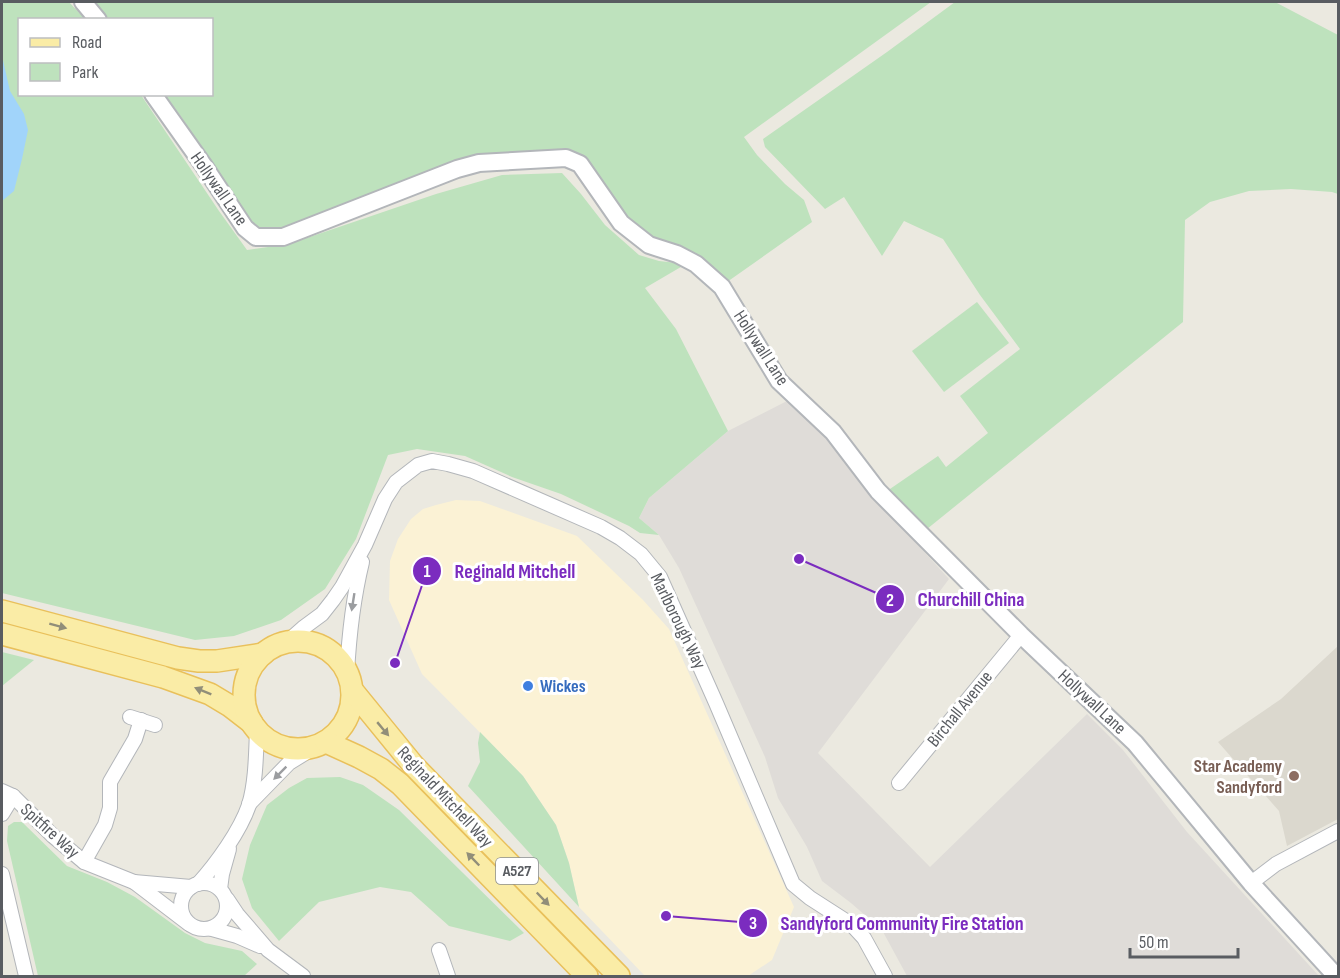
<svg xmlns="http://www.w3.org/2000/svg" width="1340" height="978" viewBox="0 0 1340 978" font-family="'Sofia Sans Condensed',sans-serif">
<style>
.commercial{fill:#fbf2d5}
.industrial{fill:#dfdcd8}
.education{fill:#dbd8ce}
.green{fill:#bee2bd}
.water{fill:#a1d4fa}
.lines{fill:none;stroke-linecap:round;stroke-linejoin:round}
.minor-casing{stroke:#b3b6ba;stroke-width:16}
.tertiary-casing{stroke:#b3b6ba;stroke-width:20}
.primary-casing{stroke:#e9c05b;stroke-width:24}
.minor{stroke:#fff;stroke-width:14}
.tertiary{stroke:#fff;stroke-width:16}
.primary{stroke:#faeca6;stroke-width:21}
.oneway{fill:#9b9da0}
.oneway2{fill:#918e79}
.shop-dot{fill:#3f7fe0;stroke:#fff;stroke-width:2}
.education-dot{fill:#8d6e63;stroke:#fff;stroke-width:2}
.labels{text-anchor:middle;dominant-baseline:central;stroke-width:6;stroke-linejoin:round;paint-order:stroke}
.shield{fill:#fff;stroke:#8b8d90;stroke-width:1.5}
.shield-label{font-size:16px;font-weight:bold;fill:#595c61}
.street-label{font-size:18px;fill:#595c61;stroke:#fff}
.shop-label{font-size:18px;font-weight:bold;fill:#366cbe;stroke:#fff;text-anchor:start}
.education-label{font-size:18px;font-weight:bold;fill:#785e54;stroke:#fff;text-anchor:end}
.leader{fill:none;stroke:#7b2cbf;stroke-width:2}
.callout-dot{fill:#7b2cbf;stroke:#fff;stroke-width:2}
.mark-label{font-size:18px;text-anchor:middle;font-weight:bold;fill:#fff}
.callout-label{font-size:20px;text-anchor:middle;font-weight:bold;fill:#7b2cbf;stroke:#fff;stroke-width:6;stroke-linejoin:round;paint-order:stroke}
</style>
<rect width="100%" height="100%" fill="#ebe9e0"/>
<polygon class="commercial" points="456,500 480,501 577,536 643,600 669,629 794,907 772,960 748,976 645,976 579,907 569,863 556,825 523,776 422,674 389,600 390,561 398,539 411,519 423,509 436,505"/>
<polygon class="industrial" points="787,401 826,433 873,496 949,579 818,753 930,867 1087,714 1123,750 1187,832 1319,976 907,976 882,930 851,903 822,881 807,847 778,798 765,757 679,568 659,535 639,518 649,498 728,431"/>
<polygon class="education" points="1338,646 1338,819 1287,846 1279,811 1218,742 1281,699"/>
<g class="green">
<polygon points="2,2 69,2 85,19 20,20 20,94 141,95 219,211 247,250 289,244 436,194 502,175 562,173 581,194 605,225 639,255 659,261 686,264 645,288 676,329 728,431 649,498 639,518 659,535 640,533 629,526 561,494 512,477 465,456 417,449 388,455 356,539 325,589 281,620 234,636 195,640 2,593"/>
<polygon points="94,2 931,2 744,137 757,155 785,184 804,200 812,222 727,282 711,265 690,253 649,237 622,214 581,156 517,156 272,233 251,226 182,118 165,95 212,94 212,20 107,19"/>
<polygon points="955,2 1275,2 1338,35 1338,194 1332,192 1291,189 1249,191 1210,202 1185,220 1183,322 927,529 887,491 938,456 946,467 988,433 960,396 1020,349 980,295 943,239 904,221 882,256 844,197 825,209 765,147 763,139 887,52"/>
<polygon points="977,302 1009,343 944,392 912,351"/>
<polygon points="2,652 34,660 2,686"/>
<polygon points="480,732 523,776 556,825 569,863 579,907 468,786 480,762 478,743"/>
<polygon points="340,777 363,785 399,810 524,933 510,941 449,926 411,892 380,887 319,902 279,941 252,908 242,879 250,845 267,805 289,788 307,778"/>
<polygon points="14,822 22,822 67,866 107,882 135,897 185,933 205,943 242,951 257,964 244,976 38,976 7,841 8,826"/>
</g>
<polygon class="water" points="2,56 10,91 24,114 28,130 22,159 14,191 2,201"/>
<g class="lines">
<defs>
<g id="minor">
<polyline points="286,643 303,628 322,614 333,600 342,587 365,545 385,499 396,482 418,465 432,461 448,464 473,471 601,527 620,538 641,554 660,577 716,703 793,884 810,898 852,925 864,938 885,976"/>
<path d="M 347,673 C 349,635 353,599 362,562"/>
<polyline points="130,717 155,725"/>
<polyline points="899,783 1021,635"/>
<polyline points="2,791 13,796 53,836 84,862 134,882 189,924"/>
<polyline points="249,804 289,763 315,747"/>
<polyline points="2,814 13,796"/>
<polyline points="84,862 105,825 110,808 110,782 135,739 141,720"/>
<polyline points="2,874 26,976"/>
<polyline points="134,882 191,887"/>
<circle cx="204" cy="906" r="23"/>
<polyline points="1251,883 1276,864 1338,831"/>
<path d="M 198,884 C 217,863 240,831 249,805 C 256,782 256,753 257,730"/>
<polyline points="220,889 222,874 229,849"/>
<polyline points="227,899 237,914 268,950 303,976"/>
<polyline points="212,929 237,936 260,946"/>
<polyline points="439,950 448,976"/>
</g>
<g id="tertiary">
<polyline points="83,2 98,20"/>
<polyline points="153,94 204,166 245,228 256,237 283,237 457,169 479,163 566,158 580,164 621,223 649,245 677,254 696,264 722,287 779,381 833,432 878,491 1021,635 1135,743 1251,883 1336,976"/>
</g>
<g id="primary">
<polyline points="2,611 178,658 199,661 217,661 263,654"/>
<polyline points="2,634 163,677 210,694 230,706 252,723"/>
<circle cx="298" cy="695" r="54"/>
<polyline points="352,690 414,766 619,976"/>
<polyline points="326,742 359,757 381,769 400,784 587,976"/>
</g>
</defs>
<use href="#minor" class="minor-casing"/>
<use href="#tertiary" class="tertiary-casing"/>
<use href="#primary" class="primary-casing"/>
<use href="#minor" class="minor"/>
<use href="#tertiary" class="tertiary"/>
<use href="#primary" class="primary"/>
</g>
<defs><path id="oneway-solid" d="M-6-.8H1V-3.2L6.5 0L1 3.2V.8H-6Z" transform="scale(1.5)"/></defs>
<g class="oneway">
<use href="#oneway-solid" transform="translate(353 602) rotate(99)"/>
<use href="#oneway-solid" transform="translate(280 773) rotate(135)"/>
</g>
<g class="oneway2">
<use href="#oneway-solid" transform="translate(58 626) rotate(15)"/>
<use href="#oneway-solid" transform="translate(203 691) rotate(-158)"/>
<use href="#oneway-solid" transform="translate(383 729) rotate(50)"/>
<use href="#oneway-solid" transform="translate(473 859) rotate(-134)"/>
<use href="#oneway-solid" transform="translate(543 899) rotate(46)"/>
</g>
<circle class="shop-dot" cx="528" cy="686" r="6"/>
<circle class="education-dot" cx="1294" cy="776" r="6"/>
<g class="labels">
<rect class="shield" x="496" y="858" width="42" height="26" rx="4.5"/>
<g class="shield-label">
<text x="517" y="871">A527</text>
</g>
<g class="street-label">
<text transform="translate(219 189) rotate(55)">Hollywall Lane</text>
<text transform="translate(761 348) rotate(57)">Hollywall Lane</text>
<text transform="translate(678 621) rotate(64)">Marlborough Way</text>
<text transform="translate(1092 702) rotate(43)">Hollywall Lane</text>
<text transform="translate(960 709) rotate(-51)">Birchall Avenue</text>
<text transform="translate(445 797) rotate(47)">Reginald Mitchell Way</text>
<text transform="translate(50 831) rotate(42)">Spitfire Way</text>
</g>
<g class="shop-label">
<text x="540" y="686">Wickes</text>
</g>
<g class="education-label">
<text x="1282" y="766">Star Academy<tspan x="1282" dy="21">Sandyford</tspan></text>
</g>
</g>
<path class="leader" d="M395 663L427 571M799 559L890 599M666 916L753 923"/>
<g class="callout-dot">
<circle cx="395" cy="663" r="6"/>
<circle cx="799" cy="559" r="6"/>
<circle cx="666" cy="916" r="6"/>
<circle cx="427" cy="571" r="15"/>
<circle cx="890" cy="599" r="15"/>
<circle cx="753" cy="923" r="15"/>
</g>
<g class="mark-label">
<text x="427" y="577">1</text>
<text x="890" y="606">2</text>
<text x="753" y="929">3</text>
</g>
<g class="callout-label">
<text x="515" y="578">Reginald Mitchell</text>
<text x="971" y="606">Churchill China</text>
<text x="902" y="930">Sandyford Community Fire Station</text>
</g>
<rect width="1340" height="978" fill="none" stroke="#595c61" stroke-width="6"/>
<rect x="18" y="18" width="195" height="78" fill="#ffffff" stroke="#bdbec0" stroke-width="1.5"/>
<rect x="30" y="38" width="30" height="9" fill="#faeca6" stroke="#bdbec0" stroke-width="1.5"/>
<text x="72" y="48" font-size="18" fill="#595c61">Road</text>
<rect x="30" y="63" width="30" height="18" fill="#bee2bd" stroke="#bdbec0" stroke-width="1.5"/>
<text x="72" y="78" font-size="18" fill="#595c61">Park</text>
<path d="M1130 948v9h108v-9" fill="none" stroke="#595c61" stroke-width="3"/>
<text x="1139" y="948" font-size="18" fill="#595c61" stroke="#ffffff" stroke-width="4.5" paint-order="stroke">50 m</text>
</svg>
